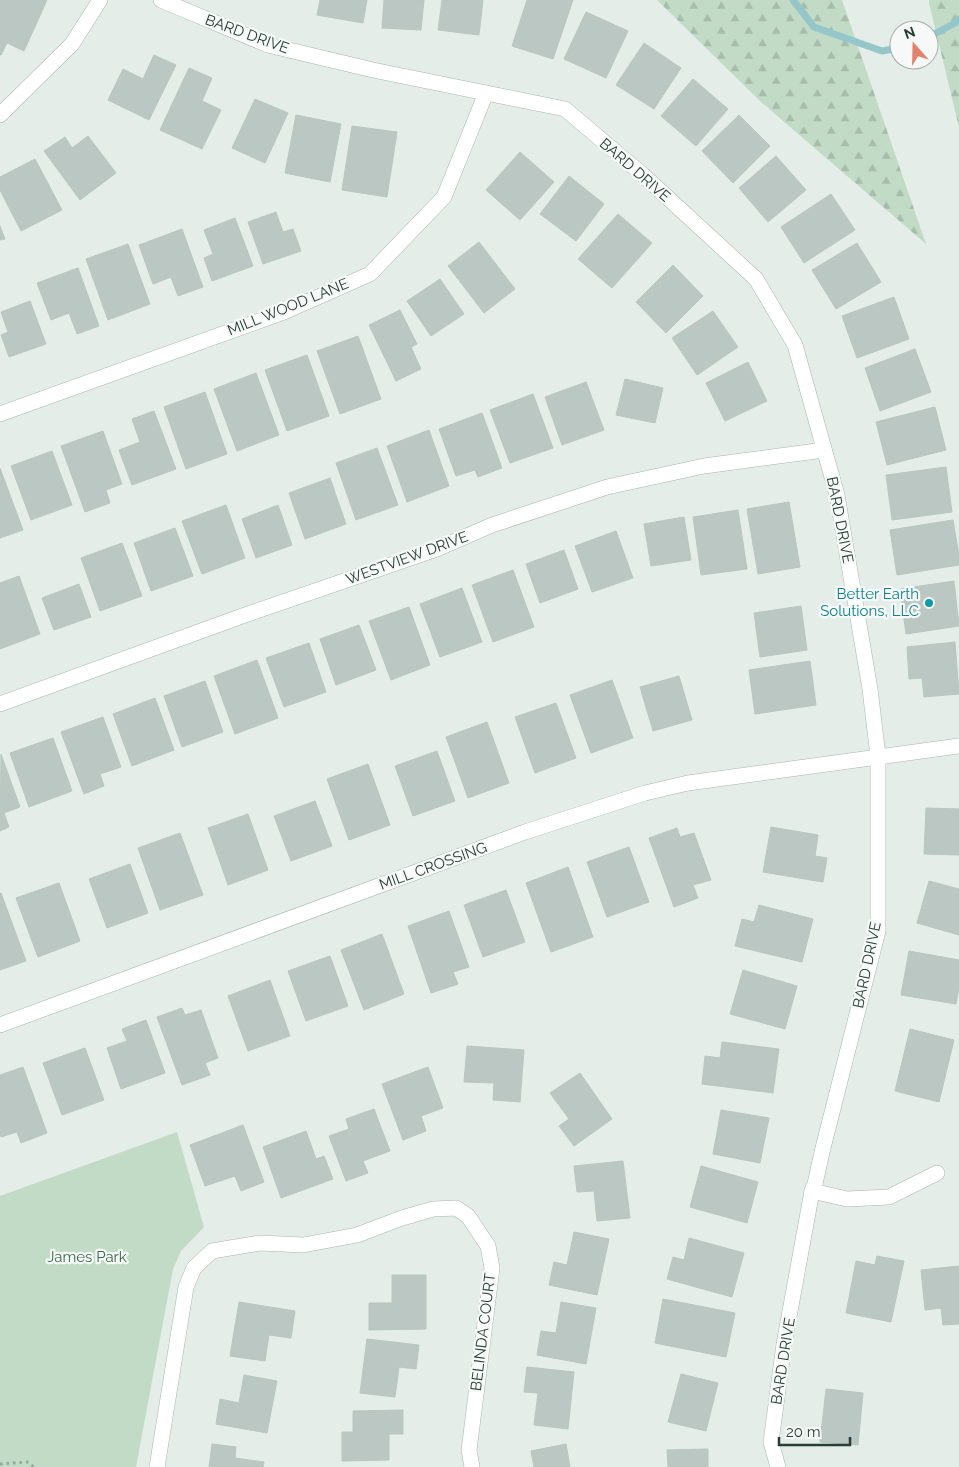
<svg xmlns="http://www.w3.org/2000/svg" width="959" height="1467" viewBox="0 0 959 1467" font-family="Raleway,sans-serif">
<style>
.green{fill:#c1dbc6}
.forest{fill:url(#forest-firs)}
.lines{fill:none;stroke-linecap:round;stroke-linejoin:round}
.stream{stroke:#95c6ca;stroke-width:7}
.building{fill:#bbc7c2;stroke:#b9c6bf}
.street-casing{stroke:#a8b5af;stroke-width:16}
.path{stroke:#8aac9f;stroke-width:3;stroke-dasharray:2.5 4;stroke-linecap:butt}
.street{stroke:#fff;stroke-width:15}
.culture-dot{fill:#0f9aa8;stroke:#f6f9f7;stroke-width:2}
.labels{text-anchor:middle;dominant-baseline:central;stroke-width:4.5;stroke-linejoin:round;paint-order:stroke}
.street-label{font-size:15px;fill:#273d35;stroke:#f6f9f7}
.culture-label{font-size:15px;fill:#0d838f;stroke:#f6f9f7;text-anchor:end}
.park-label{font-size:15px;fill:#366e48;stroke:#f6f9f7}
</style>
<defs>
<pattern id="forest-firs" width="22" height="20" patternUnits="userSpaceOnUse" patternTransform="scale(1.25)"><rect width="22" height="20" fill="#c1dbc6"/><path d="M5 1l3.5 6h-7zM16 11l3.5 6h-7z" fill="#a6bdab"/></pattern>
</defs>
<rect width="100%" height="100%" fill="#e5ede9"/>
<polygon class="green" points="177,1132 204,1227 181,1251 173,1269 136,1467 0,1467 0,1196"/>
<g class="forest">
<polygon points="657,0 842,0 926,244 761,102"/>
<polygon points="929,0 959,0 959,127 929,3"/>
</g>
<g class="lines">
<g class="stream">
<polyline points="793,0 814,27 882,51 899,48"/>
<polyline points="929,37 955,23 959,19"/>
</g>
</g>
<g class="building">
<polygon points="0,0 47,0 24,51 7,43 1,55 0,55"/>
<polygon points="320,0 367,0 363,23 317,15"/>
<polygon points="384,0 424,0 421,30 382,28"/>
<polygon points="442,0 483,0 479,35 438,30"/>
<polygon points="527,0 573,0 553,59 512,46"/>
<polygon points="586,12 628,31 606,78 564,59"/>
<polygon points="644,43 681,68 654,109 616,85"/>
<polygon points="154,55 176,65 149,120 108,100 123,69 143,79"/>
<polygon points="189,68 212,78 202,101 221,110 202,149 160,130"/>
<polygon points="693,79 728,109 696,146 661,116"/>
<polygon points="255,99 288,113 265,163 232,148"/>
<polygon points="296,115 341,124 330,182 285,173"/>
<polygon points="739,115 770,146 733,183 702,151"/>
<polygon points="352,126 397,132 387,197 342,190"/>
<polygon points="88,136 116,173 80,200 44,151 65,137 72,148"/>
<polygon points="520,152 554,182 520,220 486,190"/>
<polygon points="776,156 806,190 768,222 739,188"/>
<polygon points="35,159 62,210 21,231 0,190 0,177"/>
<polygon points="569,176 604,204 576,241 540,214"/>
<polygon points="831,194 855,230 804,263 781,227"/>
<polygon points="276,212 283,232 293,229 301,251 263,264 248,222"/>
<polygon points="618,214 652,243 612,288 578,259"/>
<polygon points="235,218 253,266 212,281 204,258 213,254 204,230"/>
<polygon points="0,226 5,239 0,240"/>
<polygon points="182,229 203,287 178,296 171,277 153,284 139,245"/>
<polygon points="479,242 515,289 484,313 448,266"/>
<polygon points="857,243 881,282 836,309 812,270"/>
<polygon points="128,244 150,304 108,320 86,259"/>
<polygon points="673,265 703,296 666,333 636,302"/>
<polygon points="78,268 99,326 77,334 69,313 51,320 37,283"/>
<polygon points="440,279 464,314 431,336 407,301"/>
<polygon points="894,297 909,339 857,358 842,316"/>
<polygon points="30,301 46,344 9,357 1,335 8,332 1,312"/>
<polygon points="400,310 417,344 411,347 421,369 396,381 369,325"/>
<polygon points="713,311 738,347 697,375 672,338"/>
<polygon points="358,336 381,399 340,414 317,351"/>
<polygon points="915,349 931,392 880,411 865,368"/>
<polygon points="307,355 329,416 287,431 265,370"/>
<polygon points="748,362 767,401 725,421 706,383"/>
<polygon points="256,373 279,435 237,451 214,389"/>
<polygon points="625,379 663,388 655,423 616,415"/>
<polygon points="586,382 604,430 562,445 545,397"/>
<polygon points="205,392 227,454 186,469 164,407"/>
<polygon points="533,394 553,448 510,463 490,410"/>
<polygon points="935,407 946,450 887,465 876,422"/>
<polygon points="154,411 176,469 132,485 119,450 140,442 132,419"/>
<polygon points="482,413 502,468 478,477 475,470 456,476 439,429"/>
<polygon points="429,430 449,486 407,502 387,446"/>
<polygon points="103,431 122,484 106,490 110,503 85,512 61,446"/>
<polygon points="377,448 398,505 356,520 336,463"/>
<polygon points="52,451 72,505 31,520 11,466"/>
<polygon points="946,467 952,512 892,520 886,475"/>
<polygon points="0,468 23,530 0,538"/>
<polygon points="330,478 346,524 305,539 289,493"/>
<polygon points="789,502 800,567 758,574 747,509"/>
<polygon points="226,505 245,558 202,574 182,521"/>
<polygon points="278,505 292,545 256,558 242,519"/>
<polygon points="738,510 747,569 701,575 693,517"/>
<polygon points="684,517 691,560 651,566 644,524"/>
<polygon points="953,520 959,555 959,565 897,575 890,530"/>
<polygon points="175,528 193,576 151,591 134,543"/>
<polygon points="616,531 633,578 592,592 575,546"/>
<polygon points="122,543 142,596 100,611 81,558"/>
<polygon points="564,550 578,589 540,603 526,564"/>
<polygon points="513,570 534,627 493,642 472,585"/>
<polygon points="19,576 40,634 0,649 0,583"/>
<polygon points="954,581 959,626 906,634 900,589"/>
<polygon points="79,584 91,617 54,630 42,598"/>
<polygon points="462,588 482,642 440,657 420,604"/>
<polygon points="801,606 807,650 760,657 754,613"/>
<polygon points="409,607 430,665 391,680 369,621"/>
<polygon points="359,625 376,670 336,685 320,639"/>
<polygon points="955,642 959,694 924,697 922,678 909,679 907,647"/>
<polygon points="309,643 326,692 284,707 266,658"/>
<polygon points="257,660 278,718 235,734 214,676"/>
<polygon points="810,661 816,705 755,714 749,670"/>
<polygon points="679,676 692,720 653,731 640,687"/>
<polygon points="612,680 633,738 591,753 570,695"/>
<polygon points="205,681 223,732 182,747 164,696"/>
<polygon points="155,698 174,750 132,766 113,714"/>
<polygon points="556,703 576,758 535,773 515,717"/>
<polygon points="103,717 121,767 100,774 104,786 84,794 61,732"/>
<polygon points="487,722 509,783 468,798 446,737"/>
<polygon points="53,738 72,791 29,807 10,753"/>
<polygon points="437,751 455,801 413,816 395,766"/>
<polygon points="1,754 20,807 4,813 9,827 0,831"/>
<polygon points="368,764 390,825 349,840 327,779"/>
<polygon points="315,801 332,846 291,861 274,816"/>
<polygon points="926,808 959,809 959,855 924,854"/>
<polygon points="248,814 268,870 228,885 208,828"/>
<polygon points="771,827 818,835 815,856 827,858 823,882 763,872"/>
<polygon points="677,828 680,837 694,833 711,880 693,885 698,898 674,907 649,838"/>
<polygon points="180,833 203,895 160,910 138,848"/>
<polygon points="629,847 649,902 607,917 587,862"/>
<polygon points="130,864 148,913 107,928 89,879"/>
<polygon points="568,867 593,937 551,952 526,883"/>
<polygon points="929,881 959,889 959,935 917,923"/>
<polygon points="59,883 80,941 38,957 16,898"/>
<polygon points="506,890 525,942 483,957 464,905"/>
<polygon points="0,893 1,893 26,961 0,970"/>
<polygon points="759,905 813,919 802,962 735,946 742,919 754,922"/>
<polygon points="449,911 469,967 453,972 458,984 431,993 408,926"/>
<polygon points="382,934 404,994 364,1010 341,950"/>
<polygon points="909,951 959,960 959,987 956,1004 901,995"/>
<polygon points="330,956 348,1006 306,1021 288,971"/>
<polygon points="743,970 797,986 785,1029 730,1014"/>
<polygon points="270,980 290,1036 248,1051 228,996"/>
<polygon points="182,1008 185,1015 201,1010 218,1058 205,1063 210,1075 182,1085 157,1017"/>
<polygon points="146,1020 165,1073 121,1089 107,1048 127,1041 122,1029"/>
<polygon points="910,1029 954,1040 939,1102 895,1091"/>
<polygon points="722,1042 779,1049 773,1093 702,1084 705,1056 720,1058"/>
<polygon points="467,1046 524,1050 520,1102 493,1100 494,1083 464,1082"/>
<polygon points="85,1048 104,1100 62,1115 43,1063"/>
<polygon points="23,1067 47,1133 21,1143 17,1132 1,1137 0,1134 0,1075"/>
<polygon points="428,1067 443,1108 421,1116 426,1131 403,1140 382,1084"/>
<polygon points="580,1073 612,1119 574,1146 559,1126 569,1119 550,1093"/>
<polygon points="374,1109 390,1151 363,1161 368,1173 346,1181 329,1136 349,1129 346,1119"/>
<polygon points="721,1110 769,1118 760,1163 713,1154"/>
<polygon points="243,1125 264,1182 241,1191 235,1176 205,1186 190,1145"/>
<polygon points="306,1131 316,1159 324,1156 333,1179 281,1198 263,1147"/>
<polygon points="623,1161 630,1218 597,1221 594,1191 577,1192 574,1166"/>
<polygon points="701,1166 758,1182 747,1223 690,1207"/>
<polygon points="574,1232 609,1239 597,1295 549,1285 554,1262 567,1265"/>
<polygon points="689,1238 744,1253 732,1297 667,1279 673,1257 684,1260"/>
<polygon points="877,1256 904,1261 891,1322 846,1313 856,1261 875,1265"/>
<polygon points="959,1266 959,1324 943,1325 941,1308 925,1310 921,1270"/>
<polygon points="392,1275 426,1275 426,1329 369,1330 369,1303 392,1303"/>
<polygon points="663,1299 735,1313 726,1357 655,1343"/>
<polygon points="239,1302 295,1311 291,1338 269,1335 265,1361 230,1356"/>
<polygon points="561,1302 596,1308 586,1364 537,1355 541,1331 556,1333"/>
<polygon points="367,1339 419,1345 416,1369 399,1367 395,1397 360,1393"/>
<polygon points="527,1367 574,1372 568,1429 534,1425 538,1393 524,1392"/>
<polygon points="681,1374 718,1383 706,1431 668,1422"/>
<polygon points="244,1375 277,1381 267,1433 216,1424 220,1399 239,1403"/>
<polygon points="826,1389 863,1393 858,1445 820,1442"/>
<polygon points="403,1410 403,1434 389,1434 389,1460 342,1461 342,1432 353,1432 353,1411"/>
<polygon points="212,1444 236,1447 235,1458 264,1462 263,1467 209,1467"/>
<polygon points="566,1444 570,1467 534,1467 531,1451"/>
<polygon points="708,1449 708,1467 668,1467 667,1450"/>
</g>
<g class="lines">
<defs>
<g id="street">
<polyline points="161,0 268,45 373,70 565,109 643,175 756,279 795,345 837,495 870,689 878,756 878,931 822,1152 815,1184 812,1191 784,1344 771,1442 778,1467"/>
<polyline points="0,115 72,44 100,0"/>
<polyline points="0,414 284,312 370,274 444,197 486,93"/>
<polyline points="0,704 245,615 437,549 492,525 607,487 704,466 824,450"/>
<polyline points="0,1025 525,832 645,793 688,783 959,746"/>
<polyline points="812,1191 847,1199 889,1197 937,1173"/>
<polyline points="157,1467 186,1287 194,1268 212,1251 260,1243 303,1245 357,1235 402,1218 433,1209 456,1208 468,1216 488,1246 492,1268 469,1450 472,1467"/>
</g>
</defs>
<use href="#street" class="street-casing"/>
<polyline class="path" points="0,1464 27,1462 34,1467"/>
<use href="#street" class="street"/>
</g>
<circle class="culture-dot" cx="929" cy="603" r="5"/>
<g class="labels">
<g class="street-label">
<text transform="translate(247 34) rotate(20)">BARD DRIVE</text>
<text transform="translate(635 170) rotate(41)">BARD DRIVE</text>
<text transform="translate(288 307) rotate(-22)">MILL WOOD LANE</text>
<text transform="translate(840 520) rotate(79)">BARD DRIVE</text>
<text transform="translate(407 558) rotate(-20)">WESTVIEW DRIVE</text>
<text transform="translate(433 866) rotate(-20)">MILL CROSSING</text>
<text transform="translate(867 965) rotate(-78)">BARD DRIVE</text>
<text transform="translate(483 1332) rotate(-83)">BELINDA COURT</text>
<text transform="translate(783 1361) rotate(-81)">BARD DRIVE</text>
</g>
<g class="culture-label">
<text x="919" y="594">Better Earth<tspan x="919" dy="17">Solutions, LLC</tspan></text>
</g>
<g class="park-label">
<text x="87" y="1257">James Park</text>
</g>
</g>
<g transform="translate(914 45) rotate(340)"><circle r="24" fill="#f6f9f7" stroke="#a3aea9"/>
<path d="M0-4L9 19L0 12L-9 19Z" fill="#e1836f"/>
<text y="-8" font-size="14" font-weight="bold" text-anchor="middle" fill="#273d35">N</text>
</g>
<path d="M779 1437v8h71v-8" fill="none" stroke="#273d35" stroke-width="2.5"/>
<text x="786" y="1437" font-size="15" fill="#273d35" stroke="#f6f9f7" stroke-width="4" paint-order="stroke">20 m</text>
</svg>
